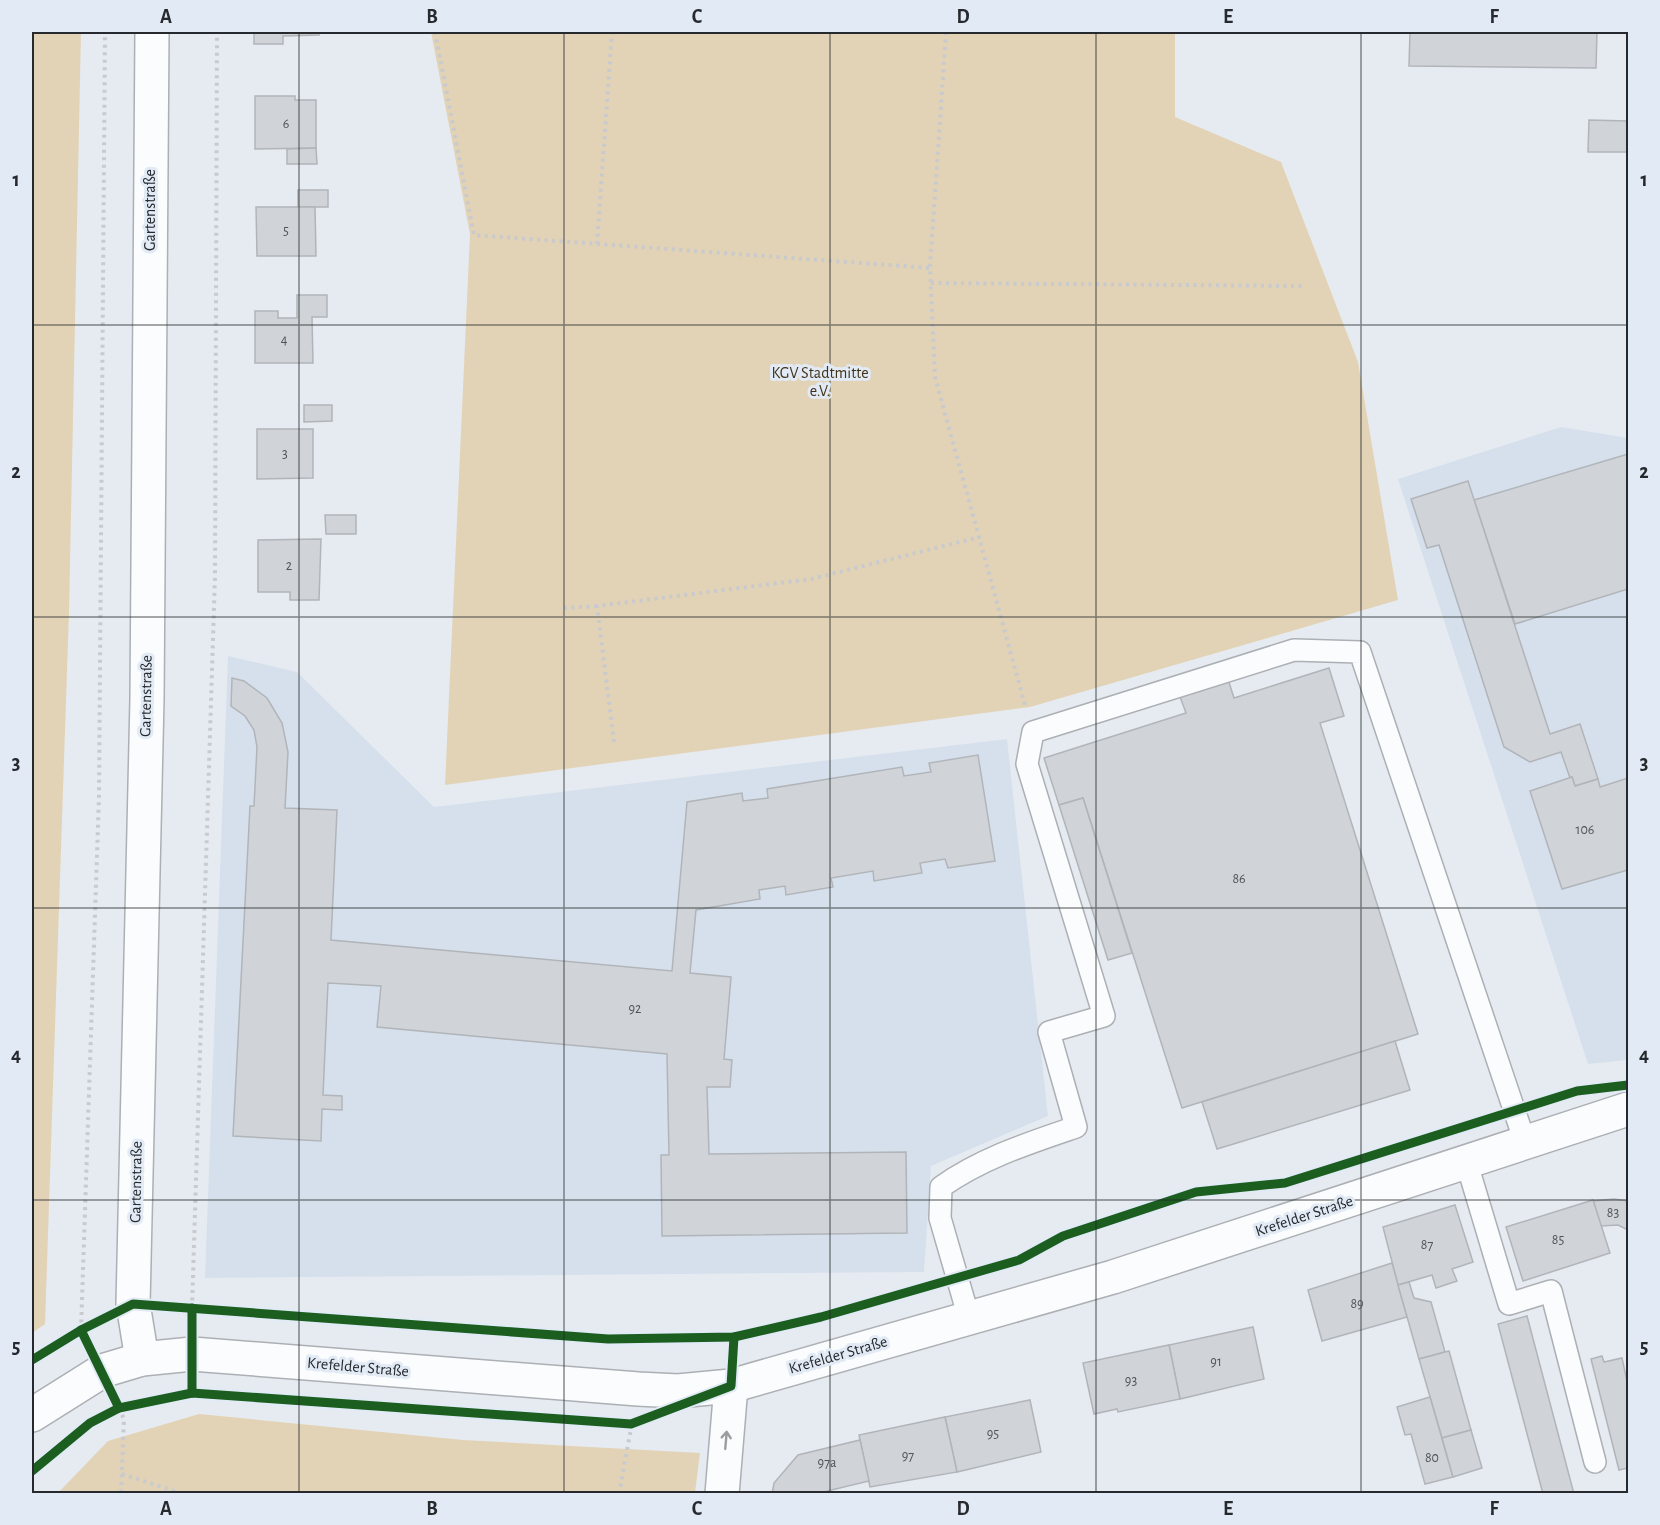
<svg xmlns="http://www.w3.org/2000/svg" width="1660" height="1525" viewBox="0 0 1660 1525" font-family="'Alegreya Sans',sans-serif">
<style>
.built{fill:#d6e0ec}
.green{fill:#e2d3b6}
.building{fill:#d0d4d9;stroke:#b1b5b9;stroke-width:1.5}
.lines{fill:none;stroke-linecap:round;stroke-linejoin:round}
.lane-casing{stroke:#acb0b4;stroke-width:24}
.street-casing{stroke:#acb0b4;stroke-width:36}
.secondary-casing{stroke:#acb0b4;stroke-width:36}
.path{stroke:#c9cacd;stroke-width:4;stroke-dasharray:3 4.5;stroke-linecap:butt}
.lane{stroke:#fbfcfd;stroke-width:21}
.street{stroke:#fbfcfd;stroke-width:33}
.secondary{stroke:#fbfcfd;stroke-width:33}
.cycleway-casing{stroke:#e1eaf5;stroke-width:13}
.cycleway{stroke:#1b5e20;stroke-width:9}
.oneway{stroke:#9b9d9f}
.grid{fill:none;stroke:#26292d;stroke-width:1.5;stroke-opacity:0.55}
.labels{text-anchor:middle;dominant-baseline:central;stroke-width:6;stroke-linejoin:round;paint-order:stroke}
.number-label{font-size:14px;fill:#505458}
.street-label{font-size:16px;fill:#26292d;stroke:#e1eaf5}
.park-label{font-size:16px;fill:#413217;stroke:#e1eaf5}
.neatline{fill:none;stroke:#26292d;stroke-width:2}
.grid-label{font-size:20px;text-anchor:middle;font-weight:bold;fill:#26292d}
</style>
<rect width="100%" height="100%" fill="#e6ebf1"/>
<g class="built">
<polygon points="1561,427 1628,438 1628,1060 1588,1064 1398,479"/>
<polygon points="228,656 297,672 434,807 1007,739 1048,1116 931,1166 924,1272 205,1278"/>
</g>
<g class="green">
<polygon points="32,32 81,32 69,612 45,1324 32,1333"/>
<polygon points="431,32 1175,32 1175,117 1281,162 1358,362 1398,600 1030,707 445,785 470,234"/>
<polygon points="199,1414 463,1440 700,1453 695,1493 58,1493 108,1441"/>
</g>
<g class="building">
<polygon points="254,32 319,32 319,35 283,36 283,44 254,44"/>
<polygon points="1410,32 1597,32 1596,68 1409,66"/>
<polygon points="255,96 295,96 295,100 316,100 316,148 255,149"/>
<polygon points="1589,120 1628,121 1628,152 1588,152"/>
<polygon points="316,148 317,164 287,164 287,149"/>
<rect x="298" y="190" width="30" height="17"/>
<polygon points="256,207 315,207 316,256 257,256"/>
<polygon points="297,295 327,295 327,317 312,317 313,363 255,363 255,311 278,311 278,318 297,318"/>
<polygon points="304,405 332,405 332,421 304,422"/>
<polygon points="257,429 313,429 313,478 257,479"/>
<polygon points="1628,454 1628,589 1515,624 1474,500"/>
<polygon points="1468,481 1550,734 1580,724 1598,779 1575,786 1572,777 1570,778 1561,752 1530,762 1504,747 1439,545 1427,548 1411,499"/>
<polygon points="325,515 356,515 356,534 326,534"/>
<polygon points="321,539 319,600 290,600 290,592 258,592 258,540"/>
<polygon points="1329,668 1344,716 1320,723 1418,1034 1182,1108 1083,798 1059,805 1044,758 1186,713 1179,694 1228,679 1234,698"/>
<polygon points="232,678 244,681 267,698 282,723 288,752 285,808 337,810 331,940 672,971 687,802 742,793 743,801 768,798 767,789 902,767 904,776 931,772 929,763 978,755 995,861 948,868 945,859 920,863 922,873 874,881 873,871 831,878 833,887 786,895 785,886 759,890 760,899 696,910 690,973 731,977 724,1059 732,1060 730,1087 707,1087 709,1154 906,1152 907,1233 662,1236 661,1155 669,1155 667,1054 377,1027 381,986 328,983 323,1095 342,1096 342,1110 322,1109 321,1141 233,1136 250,806 254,806 257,747 254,730 245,716 231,706"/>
<polygon points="1572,777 1575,786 1598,779 1600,787 1628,778 1628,870 1562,889 1530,791"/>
<polygon points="1083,798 1132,953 1108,960 1059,805"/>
<polygon points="1395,1041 1410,1090 1217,1149 1202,1102"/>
<polygon points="1614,1199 1628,1201 1628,1230 1618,1225 1601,1226 1593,1201"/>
<polygon points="1593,1200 1610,1253 1523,1281 1506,1227"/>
<polygon points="1455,1205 1473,1262 1452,1269 1457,1281 1436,1288 1432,1275 1398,1285 1383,1227"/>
<polygon points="1392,1263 1407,1317 1322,1341 1308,1290"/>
<polygon points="1409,1282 1414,1298 1431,1302 1445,1352 1419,1359 1398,1285"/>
<polygon points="1527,1316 1574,1494 1543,1494 1498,1324"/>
<polygon points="1253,1327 1264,1379 1180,1399 1169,1345"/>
<polygon points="1169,1345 1180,1399 1118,1412 1117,1409 1094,1414 1083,1363"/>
<polygon points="1449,1351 1471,1430 1442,1438 1419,1359"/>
<polygon points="1602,1356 1604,1362 1622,1358 1628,1386 1628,1468 1619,1470 1591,1359"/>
<polygon points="1430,1397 1453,1477 1425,1484 1411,1434 1405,1435 1397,1407"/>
<polygon points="1030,1400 1041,1452 957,1472 945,1417"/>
<polygon points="945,1417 957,1472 870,1487 859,1435"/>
<polygon points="1471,1430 1482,1468 1453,1477 1442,1438"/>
<polygon points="860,1440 869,1481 815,1494 772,1494 774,1483 798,1455"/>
</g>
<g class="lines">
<defs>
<g id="lane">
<polyline points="1467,1164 1509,1304 1551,1291 1595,1462"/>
<path d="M 969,1318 L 940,1218 L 941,1187 C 982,1158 1029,1143 1076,1127 L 1049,1032 L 1104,1016 L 1027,764 L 1033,732 L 1294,650 L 1360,652 L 1526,1145"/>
</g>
<g id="street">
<polyline points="142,1359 133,1304 147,699 152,32"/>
<polyline points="722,1494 731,1386"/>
</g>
<polyline id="secondary" points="32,1415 102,1371 142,1359 192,1354 638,1389 678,1391 731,1386 1113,1277 1628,1109"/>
</defs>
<use href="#lane" class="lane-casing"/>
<use href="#street" class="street-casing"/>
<use href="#secondary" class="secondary-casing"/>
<g class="path">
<polyline points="435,32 474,235 930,268"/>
<polyline points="946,32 930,268 935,377 1025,705"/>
<polyline points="597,244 612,32"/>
<polyline points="931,283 1306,286"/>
<polyline points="564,608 597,606"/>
<polyline points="614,742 597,606 811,579 980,537"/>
<polyline points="192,1308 215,575 217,32"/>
<polyline points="81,1330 99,796 105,32"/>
<polyline points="119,1408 124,1419 121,1494"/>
<polyline points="122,1474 183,1494"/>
<polyline points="619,1494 632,1423"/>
</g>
<use href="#lane" class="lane"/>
<use href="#street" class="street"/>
<use href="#secondary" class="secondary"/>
<defs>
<g id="cycleway">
<polyline points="81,1330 119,1408"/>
<polyline points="32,1360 81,1330 133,1304 608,1339 734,1337 821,1317 1019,1260 1063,1236 1196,1192 1285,1183 1577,1091 1628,1085"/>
<polyline points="192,1393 192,1308"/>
<polyline points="32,1471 90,1423 119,1408 192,1393 631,1424 731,1386 734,1337"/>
</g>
</defs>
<use href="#cycleway" class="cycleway-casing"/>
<use href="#cycleway" class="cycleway"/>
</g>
<defs><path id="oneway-shaft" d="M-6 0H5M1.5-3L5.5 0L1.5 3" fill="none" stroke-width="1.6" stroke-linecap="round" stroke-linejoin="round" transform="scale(1.5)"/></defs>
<use class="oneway" href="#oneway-shaft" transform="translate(726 1440) rotate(-85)"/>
<path class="grid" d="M 299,32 L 299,1494M 564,32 L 564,1494M 830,32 L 830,1494M 1096,32 L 1096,1494M 1361,32 L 1361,1494M 32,325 L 1628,325M 32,617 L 1628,617M 32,908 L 1628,908M 32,1200 L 1628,1200"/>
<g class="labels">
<g class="number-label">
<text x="286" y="124">6</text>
<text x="286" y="231">5</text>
<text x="284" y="340">4</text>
<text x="285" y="454">3</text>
<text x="289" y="566">2</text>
<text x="1585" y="830">106</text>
<text x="1239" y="879">86</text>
<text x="635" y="1009">92</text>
<text x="1613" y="1213">83</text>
<text x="1558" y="1240">85</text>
<text x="1427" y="1245">87</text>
<text x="1357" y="1304">89</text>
<text x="1216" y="1362">91</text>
<text x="1131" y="1381">93</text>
<text x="993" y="1434">95</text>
<text x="908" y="1456">97</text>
<text x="1432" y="1458">80</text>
<text x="827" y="1463">97a</text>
</g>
<g class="street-label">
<text transform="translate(150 210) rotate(-90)">Gartenstraße</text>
<text transform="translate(146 696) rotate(-89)">Gartenstraße</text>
<text transform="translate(136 1182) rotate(-89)">Gartenstraße</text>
<text transform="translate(1304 1216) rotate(-18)">Krefelder Straße</text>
<text transform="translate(838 1355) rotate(-16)">Krefelder Straße</text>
<text transform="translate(358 1367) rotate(5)">Krefelder Straße</text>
</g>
<g class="park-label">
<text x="820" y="373">KGV Stadtmitte<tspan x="820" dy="18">e.V.</tspan></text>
</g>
</g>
<rect width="1660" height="1525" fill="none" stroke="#e1eaf5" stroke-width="66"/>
<rect x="33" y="33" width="1594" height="1459" class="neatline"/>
<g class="grid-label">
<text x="166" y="23">A</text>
<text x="432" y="23">B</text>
<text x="697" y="23">C</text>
<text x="963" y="23">D</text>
<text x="1228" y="23">E</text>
<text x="1494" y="23">F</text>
<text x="16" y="186">1</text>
<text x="1644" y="186">1</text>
<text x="16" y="478">2</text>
<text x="1644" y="478">2</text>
<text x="16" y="769">3</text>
<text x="1644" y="769">3</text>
<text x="16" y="1061">4</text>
<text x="1644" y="1061">4</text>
<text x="16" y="1353">5</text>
<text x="1644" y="1353">5</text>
<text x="166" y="1515">A</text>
<text x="432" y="1515">B</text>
<text x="697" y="1515">C</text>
<text x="963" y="1515">D</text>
<text x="1228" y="1515">E</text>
<text x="1494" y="1515">F</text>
</g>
</svg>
